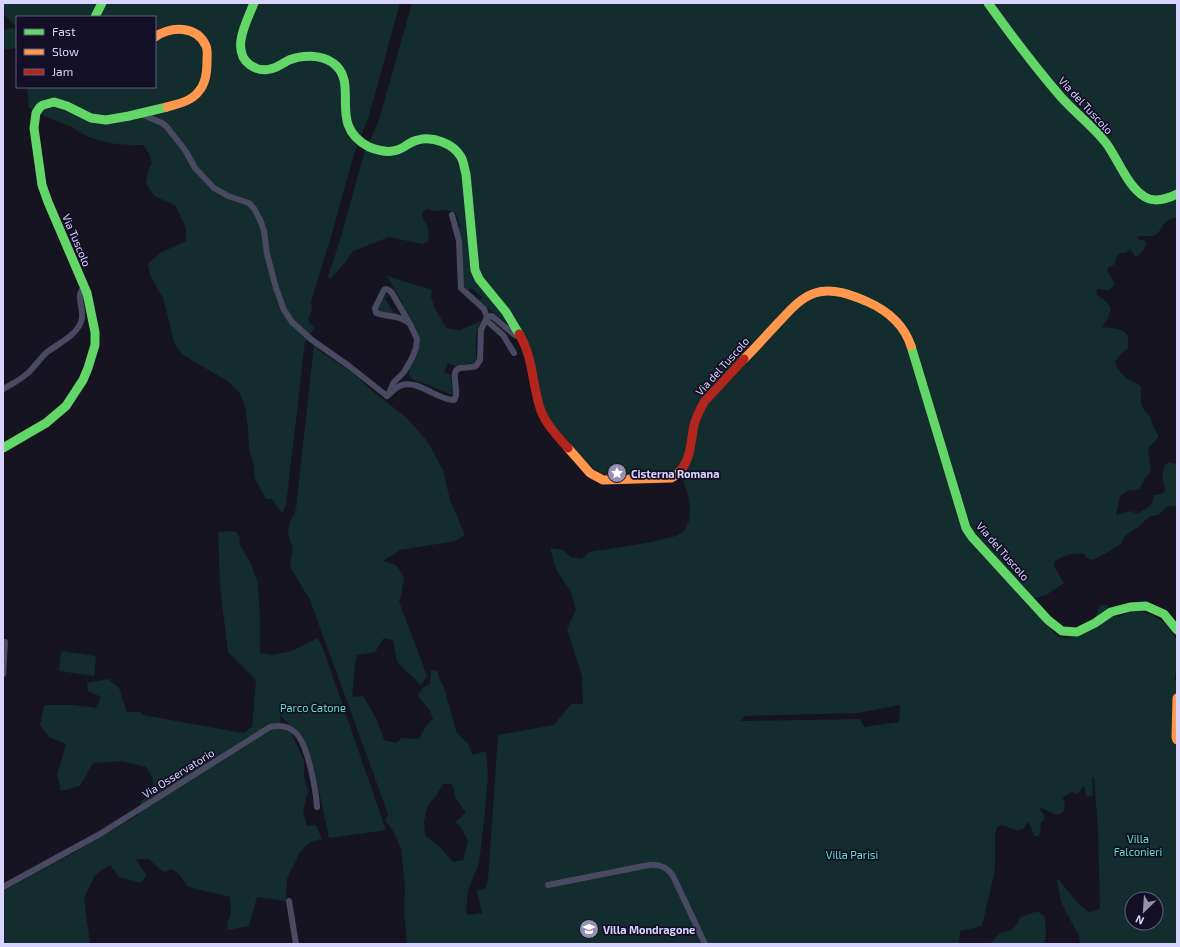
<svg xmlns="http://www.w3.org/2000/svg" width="1180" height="947" viewBox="0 0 1180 947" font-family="'Exo 2',sans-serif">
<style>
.green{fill:#132c2d;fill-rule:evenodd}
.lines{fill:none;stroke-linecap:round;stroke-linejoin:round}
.street{stroke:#4a4962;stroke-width:6}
.fast{stroke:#63d668;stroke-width:9}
.slow{stroke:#ff974d;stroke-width:9}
.jam{stroke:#b3261e;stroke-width:9}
.labels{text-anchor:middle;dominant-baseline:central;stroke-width:3.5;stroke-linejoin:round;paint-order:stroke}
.street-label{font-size:11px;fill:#d9d4ff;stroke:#130f26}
.poi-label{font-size:11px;font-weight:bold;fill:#d9d4ff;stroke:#130f26;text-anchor:start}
.park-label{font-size:11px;fill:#5fe0c0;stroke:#130f26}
</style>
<rect width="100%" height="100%" fill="#161421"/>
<g class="green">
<path d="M 3,3 L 400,3 L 369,116 L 354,154 L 331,237 L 311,301 L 312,310 L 308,320 L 309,322 L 313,326 L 314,329 L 305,342 L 286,505 L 282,513 L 272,499 L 266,499 L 255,479 L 253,462 L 249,450 L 248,429 L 245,406 L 239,392 L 226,380 L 193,361 L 182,354 L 174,343 L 167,313 L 163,298 L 150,275 L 148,264 L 160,253 L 186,241 L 186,228 L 175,205 L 154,196 L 146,184 L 148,171 L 152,163 L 149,154 L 143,145 C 123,145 102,144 85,135 C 80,133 76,129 72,127 C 57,121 43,116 29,108 L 27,87 L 155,87 L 155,17 L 17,17 L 17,27 L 3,13 Z"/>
<path d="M 412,3 L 1177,3 L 1177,218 C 1162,217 1164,230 1155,235 C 1151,237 1144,236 1139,236 L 1137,237 L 1140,240 L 1144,240 L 1146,243 C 1145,249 1142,254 1136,257 L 1130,249 L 1126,253 L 1120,253 L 1118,254 L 1118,256 L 1116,258 L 1115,264 L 1109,267 L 1107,270 L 1113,280 L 1114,285 C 1108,293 1106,289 1098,289 L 1096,292 L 1097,295 L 1107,302 L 1111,309 L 1108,318 L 1102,327 C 1118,329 1131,327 1128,348 L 1120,355 L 1115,362 L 1118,369 L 1126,378 L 1138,384 L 1141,388 L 1141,404 L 1145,411 L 1150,416 L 1154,428 L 1158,435 L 1158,438 L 1148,448 L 1151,472 L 1145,478 L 1140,489 L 1136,490 L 1127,491 L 1120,496 L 1116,515 L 1131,511 L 1137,514 L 1150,506 L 1152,503 L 1154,495 L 1162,494 L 1165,490 C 1163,480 1160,471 1167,463 L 1173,463 L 1177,465 L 1177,506 L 1171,506 L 1167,507 L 1158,515 L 1151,516 L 1147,519 L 1137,528 L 1125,536 L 1121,544 L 1110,551 L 1097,558 L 1091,560 L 1086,557 L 1084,554 C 1074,552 1063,556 1055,561 L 1054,566 L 1064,583 L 1046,595 L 1040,597 L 1033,598 C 1039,604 1048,611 1053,619 C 1051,627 1050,630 1057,635 C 1067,643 1084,631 1095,626 L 1096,615 L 1100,605 L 1107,605 L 1115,615 L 1119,617 C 1137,606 1154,613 1168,627 C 1172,631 1173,636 1177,640 L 1177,657 L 1175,677 L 1174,680 L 1177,680 L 1177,944 L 1080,944 L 1079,936 L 1061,902 L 1057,880 L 1059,880 L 1076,901 L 1088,912 L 1094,911 L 1100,908 L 1098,830 L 1094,777 L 1092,778 L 1093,795 L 1089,797 L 1086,795 L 1085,788 L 1083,786 L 1080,791 L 1076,794 L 1072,792 L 1062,798 L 1065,802 L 1064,811 L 1060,814 L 1054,814 L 1041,808 L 1040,810 L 1045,816 L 1044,820 L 1040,824 L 1041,830 L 1039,836 L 1034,836 L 1030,825 L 1027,822 L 1024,828 L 1018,831 L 1002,825 L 997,827 L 995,835 L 995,870 L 982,926 L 960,931 L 959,944 L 407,944 L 404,913 L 405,888 L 401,848 L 393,831 L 385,820 L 388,814 L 310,600 L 290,567 L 293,548 L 288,535 L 289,524 L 296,509 L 314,345 L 321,352 L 353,373 L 371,390 L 407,418 L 427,441 L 443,470 L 450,500 L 465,535 L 456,541 L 400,550 L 383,561 L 396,565 L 404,577 L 401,597 L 399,601 L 427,676 L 421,685 L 397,662 L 393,640 L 384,638 L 375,652 L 357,655 L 355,664 L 352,697 L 363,696 L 377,720 L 384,740 L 396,743 L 402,738 L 419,739 L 425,727 L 433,719 L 430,711 L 418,696 L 422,688 L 430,684 L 431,670 L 438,671 L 439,678 L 444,688 L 457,733 L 468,743 L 473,755 L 486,751 L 488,776 L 484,822 L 479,863 L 468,890 L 466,913 L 468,915 L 482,913 L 477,890 L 485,889 L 488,880 L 498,735 L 554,725 L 571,704 L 583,704 L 582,676 L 567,629 L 576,610 L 571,592 L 557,571 L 550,548 L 563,550 L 571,557 L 582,559 L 589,552 L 646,543 L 676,536 L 684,531 L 689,521 L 690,511 L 688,495 L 683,479 L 688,479 L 673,473 L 607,476 L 596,470 L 577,454 L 546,416 L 540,394 L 531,349 L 525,335 L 512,327 L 479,301 L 482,297 L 471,288 L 468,290 L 461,282 L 457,228 L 460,227 L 456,213 L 446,210 L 433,211 L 428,209 L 425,210 L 422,213 C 422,218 425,221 427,225 C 429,231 429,237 428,242 L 422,244 L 389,237 L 356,250 L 353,251 L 344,264 L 330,279 L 328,277 L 340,240 L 363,157 L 379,120 ZM 900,705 L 899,722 L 864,727 L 860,719 L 741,721 L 744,716 L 858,713 ZM 443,784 L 452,784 L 456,799 L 466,813 L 455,822 L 461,827 L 468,841 L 463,860 L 453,862 L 440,847 L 425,835 L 424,821 L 428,805 L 435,797 ZM 1132,899 L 1156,899 L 1156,923 L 1132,923 Z"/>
<polygon points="17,27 17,48 3,50 3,30"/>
<path d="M 387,276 L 432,290 L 431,297 L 435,308 L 446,328 L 460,330 L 481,321 C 473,338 477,343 476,361 L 474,363 L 454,366 L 448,363 L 444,372 L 450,375 L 453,391 L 452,394 L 449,394 L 426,384 L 414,380 L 409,376 L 409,369 L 419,339 L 411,319 L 403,308 L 403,304 Z"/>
<polygon points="387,295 389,296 385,298 394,313 397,312 397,314 380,313 377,308 385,296"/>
<polygon points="230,531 236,532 240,537 239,543 251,564 258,584 260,617 260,653 273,655 292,651 318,638 324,651 386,830 329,838 313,764 303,736 280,716 281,729 291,733 304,760 304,776 308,792 303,811 307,826 316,825 322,839 310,842 300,852 287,879 286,901 257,897 249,926 228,930 227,922 231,915 230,897 188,887 179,874 172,869 164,872 148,859 136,859 146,875 141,883 119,877 110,865 95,875 84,898 90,944 3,944 3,891 77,851 138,815 141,801 152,793 153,780 146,767 122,761 93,763 80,786 61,791 57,775 66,744 49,737 40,725 44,705 74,705 96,708 101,697 88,691 87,683 108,679 119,688 127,712 140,712 143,715 243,733 252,727 256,680 228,652 220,585 218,532"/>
<polygon points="61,651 96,656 94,676 59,671"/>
<polygon points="1038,911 1045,917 1046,935 1044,944 989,944 1002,932 1009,931 1015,927 1021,917"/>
</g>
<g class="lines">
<g class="street">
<polyline points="139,113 162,123 166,126 185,150 195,168 214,188 228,196 249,203 255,210 261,222 264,231 267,254 276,288 284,310 292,322 312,340 349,366 387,396"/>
<polyline points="452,215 459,241 461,288 484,309 487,317"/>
<polyline points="486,320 503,335 514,353"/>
<path d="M 3,389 C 12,384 22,379 29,372 C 35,366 40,359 46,353 C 57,344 75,337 81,322 C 86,310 74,297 84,287"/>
<path d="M 389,393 L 394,382 L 404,372 L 412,358 L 416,348 L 417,339 L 410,324 L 392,293 L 389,290 L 386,289 L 384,290 L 375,308 L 376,313 C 389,318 399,314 410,324"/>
<path d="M 387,396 C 392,392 396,387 402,385 C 419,380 437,400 454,400 C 461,392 448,371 460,368 C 466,367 471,368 476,366 L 480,360 L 481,330 L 487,317 L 492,316 L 516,336 L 521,336"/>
<polyline points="3,674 5,642"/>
<path d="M 548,885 L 649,865 C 660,864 667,867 673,876 L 705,944"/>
<path d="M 3,887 L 100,834 L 270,727 C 279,725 289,726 296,733 C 308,745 316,790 317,807"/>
<polyline points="289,901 296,944"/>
</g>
<g class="fast">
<path d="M 254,3 C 247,21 230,50 250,65 C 256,69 263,71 270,69 C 277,68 283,63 289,60 C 302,55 321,54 333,63 C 361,83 326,125 369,147 C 379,151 392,154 402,148 C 407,145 412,141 418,140 C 432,136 453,143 461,157 C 464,162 464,168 466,174 L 475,270 L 479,279 L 506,312 L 519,334"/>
<path d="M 988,3 C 1011,35 1035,67 1061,97 C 1075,113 1093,126 1106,143 C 1118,159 1127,186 1145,197 C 1155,203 1167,199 1177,194"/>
<polyline points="95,17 102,3"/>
<polyline points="911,346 966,528 972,537 1048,620 1062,631 1077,632 1095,623 1111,612 1130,607 1146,606 1164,614 1177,630"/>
<polyline points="3,448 46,423 66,406 83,380 88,368 95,345 95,332 87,293 48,202 42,185 34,128 36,113 40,107 43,105 54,102 67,106 91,118 106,120 129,116 167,107"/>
</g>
<g class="slow">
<path d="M 155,37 C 171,26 197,25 206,46 C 208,50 207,56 207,61 C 207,75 205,88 193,97 C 185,103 177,104 167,107"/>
<path d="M 744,359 C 755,348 765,337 776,325 C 787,314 799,298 815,293 C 832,287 852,295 868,302 C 888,311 904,325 911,346"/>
<polyline points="568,448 590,473 603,480 671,478 678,474 681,470"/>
<polyline points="1177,698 1176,737 1177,740"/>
</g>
<g class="jam">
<path d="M 519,334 C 533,356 532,383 540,408 C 544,422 558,437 568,448"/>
<path d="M 681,470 C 691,458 691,440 694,425 C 696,417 700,410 704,402 L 744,359"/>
</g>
</g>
<defs>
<symbol id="sight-disc" viewBox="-11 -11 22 22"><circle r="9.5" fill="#9591b1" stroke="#130f26"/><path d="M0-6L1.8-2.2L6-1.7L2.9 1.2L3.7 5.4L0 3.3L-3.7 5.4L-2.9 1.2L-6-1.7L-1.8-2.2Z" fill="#fff"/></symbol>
<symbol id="university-disc" viewBox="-11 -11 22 22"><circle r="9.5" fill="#9591b1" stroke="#130f26"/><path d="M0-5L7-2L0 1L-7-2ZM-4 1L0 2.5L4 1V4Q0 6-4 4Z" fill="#fff"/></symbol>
</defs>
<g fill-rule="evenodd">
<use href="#sight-disc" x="606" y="462" width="22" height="22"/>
<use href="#university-disc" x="578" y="918" width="22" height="22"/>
</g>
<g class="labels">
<g class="street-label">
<text transform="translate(1086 105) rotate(47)">Via del Tuscolo</text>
<text transform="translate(77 240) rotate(67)">Via Tuscolo</text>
<text transform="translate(722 366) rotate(-48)">Via del Tuscolo</text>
<text transform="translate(1003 551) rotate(49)">Via del Tuscolo</text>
<text transform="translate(178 773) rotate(-32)">Via Osservatorio</text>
</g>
<g class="poi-label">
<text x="631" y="473">Cisterna Romana</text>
<text x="603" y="929">Villa Mondragone</text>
</g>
<g class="park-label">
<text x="313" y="707">Parco Catone</text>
<text x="1138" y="838">Villa<tspan x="1138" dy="13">Falconieri</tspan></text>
<text x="852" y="854">Villa Parisi</text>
</g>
</g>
<rect width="1180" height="947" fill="none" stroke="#d9d4ff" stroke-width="8"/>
<rect x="16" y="16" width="140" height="72" fill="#130f26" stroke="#625e7d"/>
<rect x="24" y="29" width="20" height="6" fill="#63d668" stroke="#625e7d"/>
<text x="52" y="36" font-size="12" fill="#d9d4ff">Fast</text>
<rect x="24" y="49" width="20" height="6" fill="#ff974d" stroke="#625e7d"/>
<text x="52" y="56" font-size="12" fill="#d9d4ff">Slow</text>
<rect x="24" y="69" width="20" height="6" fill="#b3261e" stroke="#625e7d"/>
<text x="52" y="76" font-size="12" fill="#d9d4ff">Jam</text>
<g transform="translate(1144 911) rotate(205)"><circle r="19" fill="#130f26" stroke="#625e7d"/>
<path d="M0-3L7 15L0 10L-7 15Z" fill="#9591b1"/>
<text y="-6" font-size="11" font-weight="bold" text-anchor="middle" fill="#d9d4ff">N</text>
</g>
</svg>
